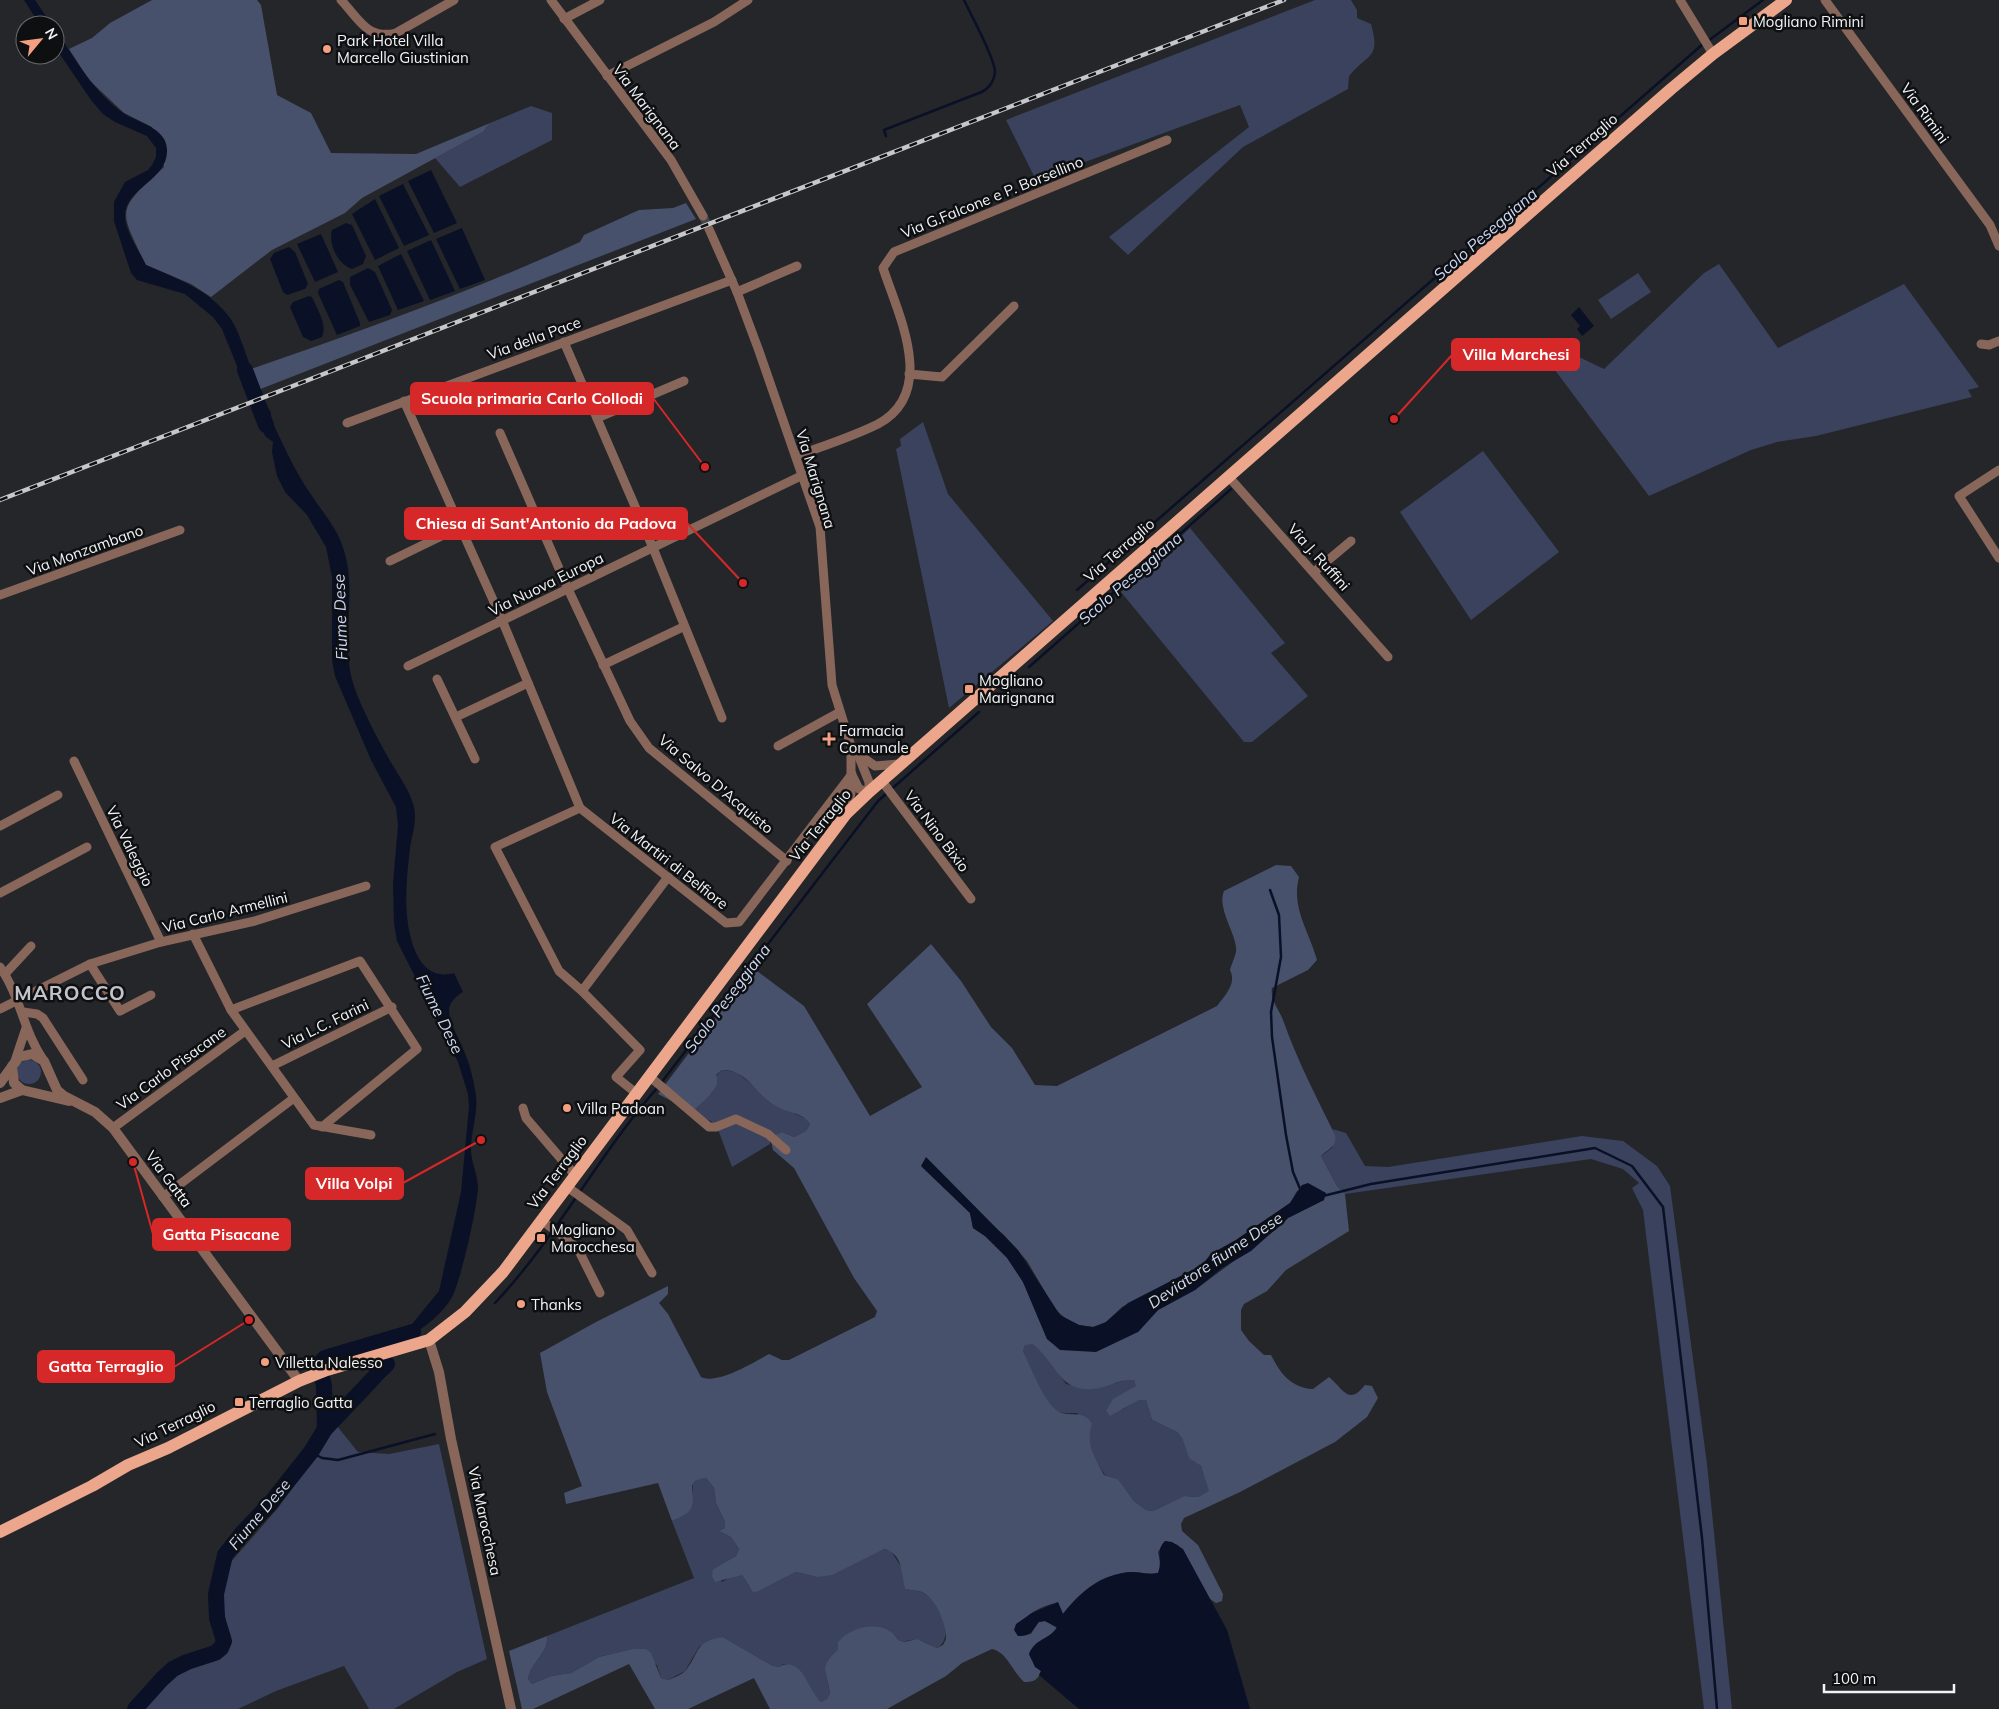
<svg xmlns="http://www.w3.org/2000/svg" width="1999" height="1709" viewBox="0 0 1999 1709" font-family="Mulish,sans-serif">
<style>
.green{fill:#3a425d}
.forest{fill:#48516c;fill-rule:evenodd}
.water{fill:#0a1026}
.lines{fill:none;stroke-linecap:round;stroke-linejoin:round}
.stream{stroke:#0a1026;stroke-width:2.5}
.river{stroke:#0a1026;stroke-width:16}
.minor-tunnel{stroke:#434549;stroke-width:9;stroke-dasharray:9 4.5;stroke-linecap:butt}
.minor{stroke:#88665a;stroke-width:9}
.tertiary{stroke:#88665a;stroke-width:10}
.primary{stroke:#eca68b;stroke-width:12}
.rail-casing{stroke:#c6c7ca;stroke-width:4.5}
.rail{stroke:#0e0f11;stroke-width:2.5;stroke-dasharray:8;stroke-linecap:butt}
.poi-dot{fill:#f2a080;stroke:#0e0f11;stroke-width:2}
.labels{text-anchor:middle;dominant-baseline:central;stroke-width:5;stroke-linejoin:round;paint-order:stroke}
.poi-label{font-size:15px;fill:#f2f3f6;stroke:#0e0f11;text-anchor:start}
.street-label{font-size:15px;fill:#f2f3f6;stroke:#0e0f11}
.water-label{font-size:16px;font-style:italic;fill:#ced9f9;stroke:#0e0f11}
.district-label{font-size:20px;font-weight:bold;letter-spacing:1px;fill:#c2c4c9;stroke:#0e0f11}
.leader{fill:none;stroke:#d62828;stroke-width:2}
.callout-dot{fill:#d62828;stroke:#0e0f11;stroke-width:2}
.callout{fill:#d62828;stroke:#d62828;stroke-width:2}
.callout-label{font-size:16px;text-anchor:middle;font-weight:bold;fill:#fff}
</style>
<rect width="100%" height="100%" fill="#24262a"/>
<g class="green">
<path d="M 1315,0 L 1351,0 L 1357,10 L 1357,18 L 1371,24 C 1381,59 1368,53 1349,76 L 1348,89 L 1243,147 L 1128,255 L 1109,237 L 1249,127 L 1240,105 L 1036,180 L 1006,120 Z"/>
<polygon points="531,106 552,113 552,140 460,187 435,158 483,132 490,123"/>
<polygon points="1719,264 1778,348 1904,284 1979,387 1968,390 1972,397 1816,436 1777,442 1751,450 1649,496 1543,354 1552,344 1604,369 1704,273"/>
<polygon points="1638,273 1651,292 1611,319 1598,300"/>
<polygon points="923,422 948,494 1053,621 949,708 896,449 901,446 900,439"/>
<polygon points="1483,451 1559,552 1471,620 1400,512"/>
<polygon points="1190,528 1285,643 1271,653 1308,696 1252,742 1244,742 1121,592"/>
<circle cx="29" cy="1072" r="12"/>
<polygon points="722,1070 736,1072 759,1090 769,1101 806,1119 810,1124 806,1131 794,1137 782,1132 770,1137 770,1144 732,1167 716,1124 693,1112 706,1096 712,1093 716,1076"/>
<polygon points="1332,1129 1346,1133 1365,1166 1388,1167 1582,1136 1623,1141 1657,1166 1670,1186 1707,1464 1732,1709 1704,1709 1643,1210 1632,1188 1639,1183 1623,1169 1591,1159 1345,1194 1337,1186 1321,1156 1332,1148 1335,1135"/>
<path d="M 1025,1344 L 1032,1344 L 1043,1352 L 1066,1384 L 1094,1389 L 1127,1380 L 1134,1380 L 1137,1386 L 1131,1390 L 1122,1410 L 1139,1399 L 1146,1400 L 1152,1420 L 1177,1432 L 1182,1438 L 1189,1457 L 1201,1466 L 1210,1491 L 1198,1497 L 1184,1496 L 1153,1511 L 1146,1510 L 1134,1501 L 1118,1479 L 1105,1475 C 1099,1464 1083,1443 1090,1431 L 1077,1413 C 1070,1413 1063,1414 1057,1411 C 1044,1402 1030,1366 1023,1351 Z"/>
<polygon points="391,1368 387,1376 337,1426 358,1452 389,1454 439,1444 487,1659 457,1672 394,1709 369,1709 344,1666 276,1691 238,1709 143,1709 163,1685 180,1670 218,1658 225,1654 229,1642 222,1596 223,1578 229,1564 278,1508 316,1454 330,1429 368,1388"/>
<path d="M 699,1478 L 706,1478 L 714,1488 L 716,1503 L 725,1522 L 725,1528 L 719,1531 L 731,1537 L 739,1549 L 736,1556 L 713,1569 L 722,1582 L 734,1575 L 742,1575 L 749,1586 L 759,1591 L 796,1572 L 817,1577 L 883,1549 L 891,1551 L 902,1568 L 905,1589 C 913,1590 921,1590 928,1596 C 940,1606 955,1639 937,1648 C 926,1643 916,1636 904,1642 L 898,1640 C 888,1620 850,1626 838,1642 L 838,1649 C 818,1669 826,1666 830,1693 L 827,1699 L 821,1702 L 815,1697 L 806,1679 L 784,1664 L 778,1667 L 771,1665 L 723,1637 L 710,1640 L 699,1647 L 685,1671 L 668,1680 L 661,1678 L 657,1665 L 632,1649 L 599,1657 L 571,1673 L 551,1676 L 532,1684 L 528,1679 C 531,1662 549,1653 547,1636 L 694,1578 L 672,1521 L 682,1515 L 692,1496 L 693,1483 Z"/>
</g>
<g class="forest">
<path d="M 152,0 L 257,0 L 261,5 L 277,95 L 311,113 L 331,153 L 416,154 L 490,123 L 483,132 L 362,198 L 345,213 L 272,250 L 211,297 L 191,284 L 146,265 C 118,208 116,211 164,167 L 152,127 L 124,113 L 89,80 L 69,49 L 92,38 L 110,23 Z"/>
<path d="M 686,203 L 696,219 L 258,390 L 251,369 C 362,331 473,291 580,242 L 584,235 L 639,210 L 673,208 Z"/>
<path d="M 1276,865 L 1291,866 L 1299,877 C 1291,908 1309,931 1317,960 L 1308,970 L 1272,988 C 1270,1000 1279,1009 1283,1020 C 1297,1060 1316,1096 1335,1135 C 1337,1147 1329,1148 1321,1156 L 1337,1186 L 1345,1194 L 1349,1231 L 1286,1270 L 1267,1291 L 1244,1304 L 1241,1310 L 1241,1330 L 1249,1341 L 1264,1355 L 1271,1355 C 1280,1373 1291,1388 1313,1389 L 1329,1377 C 1342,1387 1348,1407 1365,1385 L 1372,1386 L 1378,1398 L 1367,1417 L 1335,1442 L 1240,1492 L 1184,1518 L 1181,1524 L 1182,1531 L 1198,1545 L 1223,1594 L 1222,1601 L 1216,1603 L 1210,1599 L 1178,1545 L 1165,1541 L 1158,1552 L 1161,1566 L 1158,1573 C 1149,1575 1140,1572 1131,1572 C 1103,1574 1080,1592 1063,1614 L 1058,1603 C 1040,1605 1024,1616 1015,1630 L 1018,1636 L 1031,1634 L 1038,1622 L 1045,1621 L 1057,1628 C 1050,1639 1035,1641 1029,1654 L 1032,1660 L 1041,1671 C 1038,1680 1034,1682 1024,1682 C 1012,1671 1007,1652 992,1649 L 962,1663 L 946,1676 L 887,1709 L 770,1709 L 754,1678 L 688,1709 L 655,1709 L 629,1664 L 533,1709 L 522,1709 L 509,1651 L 547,1636 C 549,1653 531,1662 528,1679 L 532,1684 L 551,1676 L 571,1673 L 599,1657 L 632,1649 L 646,1649 L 651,1653 L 661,1678 L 668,1680 C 673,1678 682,1675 686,1670 C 700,1653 694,1641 723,1637 L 771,1665 L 778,1667 C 803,1655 807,1689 821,1702 L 827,1699 L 830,1693 C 826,1666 818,1669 838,1649 L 838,1642 C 851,1625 887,1619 898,1640 L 904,1642 L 917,1639 L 937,1648 L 943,1645 L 946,1639 C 946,1624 937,1601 924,1593 C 918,1590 911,1590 905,1589 C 901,1572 903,1554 884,1549 L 832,1575 L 817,1577 L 796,1572 L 759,1591 L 753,1592 L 742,1575 L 715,1582 L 712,1576 L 713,1569 L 736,1556 L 739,1549 L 731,1537 L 719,1531 L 725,1528 L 725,1522 L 716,1503 L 714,1488 L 706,1478 C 681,1480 699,1497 690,1510 C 686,1515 678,1518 672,1521 L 658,1483 L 566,1504 L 564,1493 L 582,1486 L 547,1392 L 540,1353 L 596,1322 L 668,1286 L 668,1294 L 659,1303 L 668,1314 L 701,1377 C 717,1385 753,1363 769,1354 L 782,1360 L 789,1360 L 875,1317 L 877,1311 L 854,1278 L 794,1168 L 773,1150 L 770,1137 L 782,1132 L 794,1137 L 806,1131 L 810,1124 C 801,1111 788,1114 776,1106 C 757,1096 747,1069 722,1070 L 716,1075 C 722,1090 702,1100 693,1112 L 658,1094 L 753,968 L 804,1006 L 870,1116 L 922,1087 L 867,1004 L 931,944 L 961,981 L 991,1027 L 1012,1048 L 1035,1085 L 1057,1086 L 1217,1006 C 1225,995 1237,984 1230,970 C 1232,962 1237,954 1236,947 C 1234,930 1217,908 1224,891 ZM 921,1166 L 1004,1235 L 1027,1261 L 1055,1309 L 1066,1319 L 1079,1325 L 1093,1327 L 1100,1326 L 1106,1322 L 1122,1307 L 1202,1265 L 1211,1254 L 1236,1240 L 1290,1203 L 1297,1191 L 1308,1184 L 1320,1190 L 1324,1200 L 1288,1218 L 1278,1228 L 1195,1290 L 1158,1310 L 1138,1332 L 1053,1343 L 1047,1339 L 1023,1282 L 1007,1257 L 985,1236 L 973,1228 L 970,1213 ZM 1032,1344 C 1057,1362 1058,1392 1093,1389 C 1107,1388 1119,1379 1134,1380 L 1136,1386 L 1113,1399 L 1106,1411 L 1110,1416 L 1139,1400 L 1146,1400 L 1152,1420 L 1177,1432 L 1182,1438 L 1189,1458 L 1201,1466 L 1209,1491 L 1198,1497 L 1184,1496 L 1153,1511 L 1146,1510 L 1134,1501 L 1118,1479 L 1104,1475 C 1095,1456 1085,1445 1092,1424 C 1083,1407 1067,1420 1055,1409 C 1042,1397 1031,1367 1023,1351 L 1025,1345 Z"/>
</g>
<g class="water">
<polygon points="24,0 35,0 52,25 40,25"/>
<path d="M 55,29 C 74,57 96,96 125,114 C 139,123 166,128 167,149 C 169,183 117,188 126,224 C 130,238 140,253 146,265 C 177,279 209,289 230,318 C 240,331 252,373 258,390 L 248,393 L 222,329 L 213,317 L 185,294 L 137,280 L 131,273 L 114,221 L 114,202 L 125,182 L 148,170 L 152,165 L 156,157 L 156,148 L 147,136 L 115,122 L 103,114 L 91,100 L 55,47 Z"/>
<polygon points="431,170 457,223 434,233 408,181"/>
<polygon points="403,184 429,235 404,246 379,196"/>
<polygon points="375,199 399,248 375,260 352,214"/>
<path d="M 346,223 L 352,225 L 366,256 L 363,264 L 352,269 C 338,264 328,245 332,230 Z"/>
<polygon points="462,228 485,280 460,289 436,239"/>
<polygon points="321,234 338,272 315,282 297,244"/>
<polygon points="431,240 455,291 430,300 407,251"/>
<polygon points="289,247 295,252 308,284 305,289 287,295 283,292 270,259 274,253"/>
<polygon points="401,254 424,301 398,310 378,266"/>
<polygon points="368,268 375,272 392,310 390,315 369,322 350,285 350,277"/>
<polygon points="339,280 343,282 360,323 360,326 337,335 318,293 319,289"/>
<path d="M 309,296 L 312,297 C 317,309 328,325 322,337 L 311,341 L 303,337 L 290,307 L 293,302 Z"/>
<polygon points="1579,307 1594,326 1582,336 1577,329 1580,326 1571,315"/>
<path d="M 265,402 L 271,413 L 271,419 C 283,444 294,470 310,493 C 322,512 338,528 344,551 C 358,595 339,641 354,686 C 361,708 380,743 392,764 C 400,778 410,791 414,807 C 417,821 412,835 410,848 C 406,883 402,920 416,953 C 424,970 436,978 454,973 L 463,992 C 456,996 450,1002 449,1009 C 449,1025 461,1041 466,1056 C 471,1068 474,1083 476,1096 C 478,1114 471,1131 471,1149 C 471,1162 477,1173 478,1186 C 478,1205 461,1280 452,1297 C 440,1318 415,1336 392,1342 L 408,1329 L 439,1291 L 461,1192 L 469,1107 L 468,1094 L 458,1062 L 397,941 L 394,923 L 393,884 L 398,825 L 396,807 L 371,760 L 335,676 L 332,660 L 332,577 L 326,547 L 307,515 L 285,492 L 277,476 L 272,452 L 273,442 L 265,436 L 254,407 Z"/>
<polygon points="926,1157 1018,1250 1060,1315 1079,1325 1093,1327 1106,1322 1128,1303 1202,1265 1211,1254 1236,1240 1290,1203 1302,1185 1308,1183 1326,1193 1324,1200 1288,1218 1251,1251 1222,1268 1195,1290 1158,1310 1138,1332 1096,1352 1060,1350 1047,1339 1023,1282 1007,1258 985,1236 973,1228 970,1213 921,1166"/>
<path d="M 1165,1541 L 1172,1542 L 1183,1549 L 1227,1630 L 1250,1709 L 1079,1709 L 1039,1675 L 1041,1671 L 1035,1667 L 1029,1654 C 1036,1637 1050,1640 1057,1627 L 1045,1621 L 1039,1622 C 1032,1631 1030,1637 1018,1636 L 1014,1630 L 1016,1624 L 1032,1613 L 1058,1602 L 1063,1614 C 1081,1591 1101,1574 1131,1572 C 1140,1572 1149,1575 1158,1573 C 1163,1560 1155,1551 1165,1541 Z"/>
</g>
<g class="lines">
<g class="stream">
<polyline points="1708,41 1763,0"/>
<path d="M 886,136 L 884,130 L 979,93 C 988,90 994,82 995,72 C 995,58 971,15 964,0"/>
<polyline points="1077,590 1703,44"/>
<polyline points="1029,667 1231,489"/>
<polyline points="1270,890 1279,915 1281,957 1271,1012 1272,1037 1286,1135 1293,1172 1301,1191"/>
<polyline points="661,1083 878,801 979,712"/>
<polyline points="1323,1196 1371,1184 1595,1148 1632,1166 1663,1207 1702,1538 1717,1709"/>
<path d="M 495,1303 C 557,1237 598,1155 658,1087"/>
<polyline points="311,1452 322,1458 338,1460 435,1434"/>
</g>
<g class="river">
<polyline points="245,370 266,425"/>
<polyline points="325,1429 324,1386 319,1364 325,1358 413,1332"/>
<polyline points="135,1709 162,1679 173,1669 187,1662 215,1653 221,1648 224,1641 217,1618 216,1594 225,1555 243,1532 269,1505 311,1452 325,1429 387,1364"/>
</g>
<polyline class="minor-tunnel" points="703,216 709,229"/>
<g class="minor">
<path d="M 341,0 C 359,19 367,40 396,33 L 454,0"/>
<polyline points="551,0 671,160 703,216"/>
<polyline points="1680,0 1713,54"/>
<polyline points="1825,0 1990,225 1999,246"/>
<polyline points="564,19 600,0"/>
<polyline points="607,76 714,22 748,0"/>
<polyline points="709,229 737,292 759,351 820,527 832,685 851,746 851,793 846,814"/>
<polyline points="737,292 797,266"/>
<polyline points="564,342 653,548 722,718"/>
<polyline points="1981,344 1989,345 1999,341"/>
<polyline points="909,374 942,377 1014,306"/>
<polyline points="404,401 502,620 580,808 726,923 739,922 852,774"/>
<polyline points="597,418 684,381"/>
<polyline points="347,423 732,280"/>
<polyline points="500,433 568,589 630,721 649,748 787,861"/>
<path d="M 796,456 C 823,446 852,437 878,424 C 938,392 898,314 883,268 L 894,252 L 1167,140"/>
<polyline points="1999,470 1959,496 1999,558"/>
<polyline points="1228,476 1388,657"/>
<polyline points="390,561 460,527"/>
<polyline points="1314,572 1351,541"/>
<polyline points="0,595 180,530"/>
<polyline points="603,665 683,627"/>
<polyline points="408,666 803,475"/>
<polyline points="437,679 475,759"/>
<polyline points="456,717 528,683"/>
<polyline points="778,746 840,712"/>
<polyline points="858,754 875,766 899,764"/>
<polyline points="74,761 161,942"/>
<polyline points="853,777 859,789 869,792 869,782 857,752"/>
<polyline points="881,780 971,899"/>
<polyline points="580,808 495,847 559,971 582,991 640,1050 616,1077 636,1093"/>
<polyline points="0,826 58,795"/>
<polyline points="0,893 87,847"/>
<polyline points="193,934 231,1010 314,1125 371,1135"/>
<polyline points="90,964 120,1011 151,995"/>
<path d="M 0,967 C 21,997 23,1031 44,1061"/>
<polyline points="5,974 31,946"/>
<polyline points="582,991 668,877"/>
<polyline points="0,1009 90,964 161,942 255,921 366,886"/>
<polyline points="231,1010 360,961 417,1049 322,1127"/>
<polyline points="23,1012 37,1014 43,1018 83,1080"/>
<polyline points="15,1061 26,1028"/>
<polyline points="272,1066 392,1007"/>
<polyline points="649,1076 709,1127 716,1127 736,1119 768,1134 786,1150"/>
<polyline points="523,1108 526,1118 575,1175"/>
<polyline points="113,1128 245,1031"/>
<polyline points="566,1186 627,1230 652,1273"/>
<polyline points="163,1197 294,1098"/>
<polyline points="541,1220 577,1247 600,1293"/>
</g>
<g class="tertiary">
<polyline points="12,1066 14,1083 22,1090 69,1101"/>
<polyline points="0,1083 19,1057 32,1054 44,1061 57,1090 64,1096 95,1112 113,1128 299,1381"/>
<polyline points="0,1098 22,1090"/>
<polyline points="429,1340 439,1372 451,1439 511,1709"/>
</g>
<polyline class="primary" points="0,1532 92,1486 128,1465 168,1448 299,1381 327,1370 429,1340 465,1312 503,1272 846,814 869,792 1671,89 1713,54 1786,0"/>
<defs>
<polyline id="rail" points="0,500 1284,0"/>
</defs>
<use href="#rail" class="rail-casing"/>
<use href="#rail" class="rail"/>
</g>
<g class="poi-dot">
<rect x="1738" y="16" width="10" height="10" rx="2.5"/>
<circle cx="327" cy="49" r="5"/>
<rect x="964" y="684" width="10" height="10" rx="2.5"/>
<path d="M826.5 731.5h5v5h5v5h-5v5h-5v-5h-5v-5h5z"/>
<circle cx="567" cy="1108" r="5"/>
<rect x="536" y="1233" width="10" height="10" rx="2.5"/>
<circle cx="521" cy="1304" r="5"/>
<circle cx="265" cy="1362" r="5"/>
<rect x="234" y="1397" width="10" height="10" rx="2.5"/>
</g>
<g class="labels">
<g class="poi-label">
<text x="1753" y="21">Mogliano Rimini</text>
<text x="337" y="40">Park Hotel Villa<tspan x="337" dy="17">Marcello Giustinian</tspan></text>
<text x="979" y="680">Mogliano<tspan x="979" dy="17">Marignana</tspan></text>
<text x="839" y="730">Farmacia<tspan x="839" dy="17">Comunale</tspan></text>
<text x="577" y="1108">Villa Padoan</text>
<text x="551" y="1229">Mogliano<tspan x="551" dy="17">Marocchesa</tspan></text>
<text x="531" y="1304">Thanks</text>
<text x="275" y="1362">Villetta Nalesso</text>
<text x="249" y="1402">Terraglio Gatta</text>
</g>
<g class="street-label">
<text transform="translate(647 107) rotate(53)">Via Marignana</text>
<text transform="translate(1925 113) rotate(54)">Via Rimini</text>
<text transform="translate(1582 145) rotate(-41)">Via Terraglio</text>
<text transform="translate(992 197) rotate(-22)">Via G.Falcone e P. Borsellino</text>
<text transform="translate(534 338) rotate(-20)">Via della Pace</text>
<text transform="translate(816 479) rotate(73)">Via Marignana</text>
<text transform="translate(85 550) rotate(-20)">Via Monzambano</text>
<text transform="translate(1119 550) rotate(-41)">Via Terraglio</text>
<text transform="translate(1319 557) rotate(48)">Via J. Ruffini</text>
<text transform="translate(546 584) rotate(-26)">Via Nuova Europa</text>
<text transform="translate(716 784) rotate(40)">Via Salvo D'Acquisto</text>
<text transform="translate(820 825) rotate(-51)">Via Terraglio</text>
<text transform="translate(937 831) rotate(53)">Via Nino Bixio</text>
<text transform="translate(130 846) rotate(64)">Via Valeggio</text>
<text transform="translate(669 861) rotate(38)">Via Martiri di Belfiore</text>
<text transform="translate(225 912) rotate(-14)">Via Carlo Armellini</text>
<text transform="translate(325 1024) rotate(-26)">Via L.C. Farini</text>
<text transform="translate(171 1068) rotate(-36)">Via Carlo Pisacane</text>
<text transform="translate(557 1172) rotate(-53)">Via Terraglio</text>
<text transform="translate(169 1179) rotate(53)">Via Gatta</text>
<text transform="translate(175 1424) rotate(-26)">Via Terraglio</text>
<text transform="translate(485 1521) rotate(78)">Via Marocchesa</text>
</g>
<g class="water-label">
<text transform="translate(1485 234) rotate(-41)">Scolo Peseggiana</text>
<text transform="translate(1130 578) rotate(-41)">Scolo Peseggiana</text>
<text transform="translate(340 617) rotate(-92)">Fiume Dese</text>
<text transform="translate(727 998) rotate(-53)">Scolo Peseggiana</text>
<text transform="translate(440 1014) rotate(64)">Fiume Dese</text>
<text transform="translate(1215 1260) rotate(-34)">Deviatore fiume Dese</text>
<text transform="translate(259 1514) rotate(-50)">Fiume Dese</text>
</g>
<g class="district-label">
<text x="70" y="992">MAROCCO</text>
</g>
</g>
<path class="leader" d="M1394 419L1452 355M705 467L653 398M743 583L687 523M481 1140L403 1183M133 1162L153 1234M249 1320L174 1367"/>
<g class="callout-dot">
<circle cx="1394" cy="419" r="5"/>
<circle cx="705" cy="467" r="5"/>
<circle cx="743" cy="583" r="5"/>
<circle cx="481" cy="1140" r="5"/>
<circle cx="133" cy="1162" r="5"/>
<circle cx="249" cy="1320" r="5"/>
</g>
<g class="callout">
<rect x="1452" y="339" width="127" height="31" rx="5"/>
<rect x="411" y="383" width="242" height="31" rx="5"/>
<rect x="405" y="508" width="282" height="31" rx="5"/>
<rect x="306" y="1168" width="97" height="31" rx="5"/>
<rect x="153" y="1219" width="137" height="31" rx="5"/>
<rect x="38" y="1351" width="136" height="31" rx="5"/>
</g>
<g class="callout-label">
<text x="1516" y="360">Villa Marchesi</text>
<text x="532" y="404">Scuola primaria Carlo Collodi</text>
<text x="546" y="529">Chiesa di Sant'Antonio da Padova</text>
<text x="354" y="1189">Villa Volpi</text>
<text x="221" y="1240">Gatta Pisacane</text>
<text x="106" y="1372">Gatta Terraglio</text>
</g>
<g transform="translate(40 40) rotate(61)"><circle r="24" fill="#0e0f11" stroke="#696a6d"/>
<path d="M0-4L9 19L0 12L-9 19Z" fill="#f2a080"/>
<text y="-8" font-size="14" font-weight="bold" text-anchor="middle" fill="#f2f3f6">N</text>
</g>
<path d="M1824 1684v8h130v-8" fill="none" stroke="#f2f3f6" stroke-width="2.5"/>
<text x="1832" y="1684" font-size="15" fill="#f2f3f6" stroke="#0e0f11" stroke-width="4" paint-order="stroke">100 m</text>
</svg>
